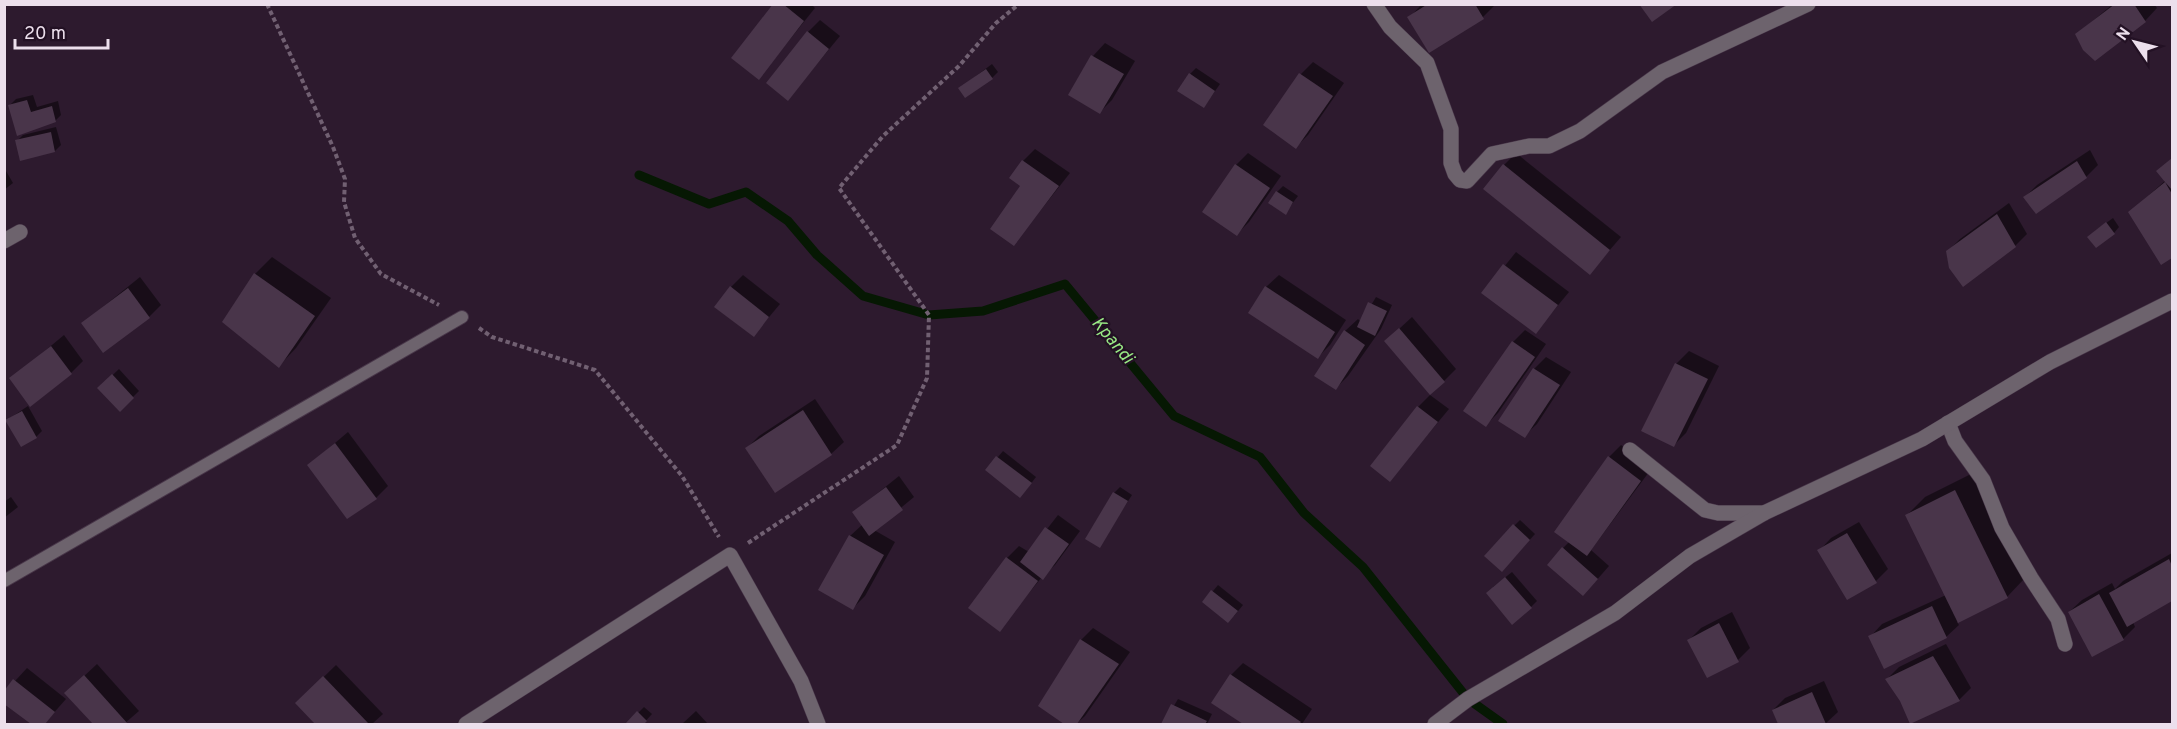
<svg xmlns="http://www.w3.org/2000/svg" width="2177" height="729" viewBox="0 0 2177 729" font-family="Overpass,sans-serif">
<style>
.shadow{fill:#0007}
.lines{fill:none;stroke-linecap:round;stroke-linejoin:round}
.stream{stroke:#061803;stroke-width:9}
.building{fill:#49354a}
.lane-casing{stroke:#483649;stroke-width:14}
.street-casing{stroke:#483649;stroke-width:16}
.path{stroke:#716072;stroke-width:4;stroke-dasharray:4.5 3;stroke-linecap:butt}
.lane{stroke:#6d636d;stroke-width:12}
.street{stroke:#6d636d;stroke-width:15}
.labels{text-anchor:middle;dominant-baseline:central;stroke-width:4.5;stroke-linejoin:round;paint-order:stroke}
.water-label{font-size:18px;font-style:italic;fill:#99e985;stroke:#231124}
</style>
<rect width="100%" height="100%" fill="#2d1a2e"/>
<g class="shadow">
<polygon points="775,4 811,4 815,8 759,78"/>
<polygon points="2113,4 2154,4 2157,8 2145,21 2077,34"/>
<polygon points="1421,5 1423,4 1495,5 1483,17 1409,18"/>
<polygon points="820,20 840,36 788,99 808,32"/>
<polygon points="1105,43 1135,61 1112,100 1100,112 1070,95 1093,56"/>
<polygon points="1313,62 1344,83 1308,135 1296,147 1265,125 1301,74"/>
<polygon points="992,64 998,72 992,78 960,88"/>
<polygon points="1196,68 1220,84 1204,107 1190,74"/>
<polygon points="33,95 37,107 58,101 61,115 55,121 10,105 16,99"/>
<polygon points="56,127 61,145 55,151 17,141 23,135"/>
<polygon points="1035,149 1070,173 1014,244 1023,161"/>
<polygon points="2090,150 2098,165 2086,177 2025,197 2037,185"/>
<polygon points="1248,153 1281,176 1249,222 1237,234 1236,165"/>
<polygon points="1516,153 1621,237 1590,273 1504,165"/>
<polygon points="2172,158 2172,256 2161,263 2130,212 2166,180 2158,172"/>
<polygon points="6,171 13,183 4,190 4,172"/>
<polygon points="1283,186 1298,196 1285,213 1277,192"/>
<polygon points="2009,203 2027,234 2015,246 1948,251 1960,239"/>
<polygon points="2113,218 2119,227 2114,233 2095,231"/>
<polygon points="1516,252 1569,292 1536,332 1483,293"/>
<polygon points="272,257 331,298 296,348 279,366 255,274"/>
<polygon points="743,275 780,304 754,335 731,287"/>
<polygon points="1279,275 1346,320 1330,345 1318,357 1250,312 1266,287"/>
<polygon points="140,277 161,305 149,317 83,323"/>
<polygon points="1376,297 1392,305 1381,329 1348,376 1336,388 1345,331 1358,319 1361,322"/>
<polygon points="1412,317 1456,369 1444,381 1386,341"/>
<polygon points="1525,330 1546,344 1498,413 1486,425 1513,342"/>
<polygon points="64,335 83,361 71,373 11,379"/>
<polygon points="1689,351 1719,366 1686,433 1674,445 1676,364"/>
<polygon points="1546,357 1571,372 1537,424 1524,436 1534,369"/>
<polygon points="119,369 139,391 120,410 99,388"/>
<polygon points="1430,395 1449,409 1390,480 1418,407"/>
<polygon points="815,399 844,442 831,454 775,491 747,448 759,436"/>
<polygon points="28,406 42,431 36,437 7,420"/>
<polygon points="348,432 388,486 376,498 309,465"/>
<polygon points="1621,445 1652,468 1591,550 1609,566 1595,582 1563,548 1570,541 1609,457"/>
<polygon points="1003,451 1036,477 1026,490 987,470"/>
<polygon points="1973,473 2024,579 2007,597 1957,622 1959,625 1946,637 1870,637 1882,624 1946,595 1907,515 1925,497"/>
<polygon points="899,476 914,497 874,530 895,542 865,596 853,608 850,536 863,524 854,512"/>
<polygon points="1120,487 1132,495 1099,546 1114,493"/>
<polygon points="11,497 18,507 4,518 4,502"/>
<polygon points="1058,515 1080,531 1055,565 1042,577 999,630 970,608 1007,558 1019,546 1029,552"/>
<polygon points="1520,520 1535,534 1508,564 1514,526"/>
<polygon points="1859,522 1888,569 1876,581 1819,551 1831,538"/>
<polygon points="2172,553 2172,599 2133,622 2135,627 2123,639 2069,612 2082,600 2112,583 2115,589 2123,581"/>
<polygon points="1512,572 1537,601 1531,607 1493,587"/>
<polygon points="1218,585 1243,605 1234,616 1204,602"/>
<polygon points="1732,612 1750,648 1738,660 1708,676 1689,640 1701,628"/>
<polygon points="1093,628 1130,652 1085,716 1076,724 1067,724 1040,705 1081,640"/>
<polygon points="1946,644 1971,688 1959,700 1901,700 1887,679 1899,667"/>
<polygon points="1243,663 1312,709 1302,724 1246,724 1213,702 1231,675"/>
<polygon points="97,664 139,711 124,724 95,724 66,693"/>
<polygon points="336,665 383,714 372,724 317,724 297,703"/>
<polygon points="27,668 66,699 44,724 33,724 4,702 4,693"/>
<polygon points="1824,681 1838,712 1825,724 1780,724 1773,710 1785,698"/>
<polygon points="1178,699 1212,714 1207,724 1163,724"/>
<polygon points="644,707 652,714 643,724 627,724"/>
<polygon points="696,711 708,724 682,724"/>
</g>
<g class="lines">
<polyline class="stream" points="639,175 709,204 746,192 788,221 817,255 863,296 929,315 983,311 1065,284 1174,416 1260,457 1304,513 1363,567 1468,699 1503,724"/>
</g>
<g class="building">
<polygon points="773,4 783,4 804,21 759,80 731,58"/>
<polygon points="1428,4 1475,4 1484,19 1429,53 1407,17"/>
<polygon points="1639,4 1677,4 1652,22"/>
<polygon points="2115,4 2134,4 2146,22 2095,61 2083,50 2075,34"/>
<polygon points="807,31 829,49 788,101 766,83"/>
<polygon points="1091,55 1124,74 1100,114 1068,95"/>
<polygon points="986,69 993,79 965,98 958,88"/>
<polygon points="1189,73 1215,91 1204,108 1177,91"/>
<polygon points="1299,73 1333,96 1296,149 1263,125"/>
<polygon points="27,100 31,112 52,106 56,122 17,136 8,105"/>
<polygon points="51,132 55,152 20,161 15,140"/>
<polygon points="2172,158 2172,190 2165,182 2172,194 2172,258 2161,265 2128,212 2165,182 2156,171"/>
<polygon points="1022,160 1059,186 1014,246 990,229 1020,186 1009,178"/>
<polygon points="2077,161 2087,178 2036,214 2023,197"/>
<polygon points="1235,164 1270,188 1237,236 1202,212"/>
<polygon points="1503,164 1610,250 1590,275 1483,189"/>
<polygon points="1276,191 1293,202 1286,215 1268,203"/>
<polygon points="1997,214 2016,247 1963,287 1949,268 1946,251"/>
<polygon points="2106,222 2115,234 2096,248 2087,237"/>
<polygon points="1503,264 1558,305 1536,334 1481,293"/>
<polygon points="254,273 315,316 279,368 222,322"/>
<polygon points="730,286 769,317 754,337 714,307"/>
<polygon points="1265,286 1335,332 1318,359 1248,313"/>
<polygon points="128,288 150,318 103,353 81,323"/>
<polygon points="1368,302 1387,311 1375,336 1357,327"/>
<polygon points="1399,328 1445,382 1430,395 1384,341"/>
<polygon points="1344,330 1365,345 1336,390 1314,376"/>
<polygon points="1512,341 1535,357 1486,427 1463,411"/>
<polygon points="51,346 72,374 30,407 9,378"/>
<polygon points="1675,363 1708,379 1674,447 1641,431"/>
<polygon points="1533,368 1560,385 1525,438 1498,421"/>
<polygon points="112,374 134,398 120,412 97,388"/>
<polygon points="1417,406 1438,422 1390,482 1370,466"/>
<polygon points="803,410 832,455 775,493 745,448"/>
<polygon points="22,411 37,438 21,447 5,420"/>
<polygon points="335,443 377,499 347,519 307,465"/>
<polygon points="996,456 1032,483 1020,498 985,470"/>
<polygon points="1608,456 1641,481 1587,556 1554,532"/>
<polygon points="886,487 903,510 869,536 852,512"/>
<polygon points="1955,490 2008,598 1958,623 1905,515"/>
<polygon points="1113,492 1128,501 1100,548 1085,539"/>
<polygon points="1513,524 1530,540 1502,572 1484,556"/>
<polygon points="1045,527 1069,544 1043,580 1020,562"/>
<polygon points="1847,533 1877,583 1847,600 1817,550"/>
<polygon points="849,535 884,555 853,610 818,590"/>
<polygon points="1562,547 1598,579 1583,596 1547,565"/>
<polygon points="1006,557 1038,581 1000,632 968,608"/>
<polygon points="2169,559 2172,566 2172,601 2127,627 2109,593"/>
<polygon points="1505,577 1532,608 1512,625 1486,593"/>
<polygon points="1211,590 1238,611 1228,623 1202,602"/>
<polygon points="2099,594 2124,640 2092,657 2068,612"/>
<polygon points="1932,606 1947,638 1884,669 1868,636"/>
<polygon points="1719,623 1739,662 1707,678 1687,640"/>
<polygon points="1080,639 1119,664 1077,724 1064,724 1038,706"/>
<polygon points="1933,656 1960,701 1910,724 1900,701 1885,679"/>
<polygon points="1230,674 1301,722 1299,724 1243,724 1211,703"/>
<polygon points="84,675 128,724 93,724 64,693"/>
<polygon points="323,676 369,724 315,724 295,703"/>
<polygon points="13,679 55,712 45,724 31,724 4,704 4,691"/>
<polygon points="1812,692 1826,724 1778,724 1772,710"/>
<polygon points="1171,704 1207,721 1205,724 1161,724"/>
<polygon points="637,711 647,721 644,724 625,724"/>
</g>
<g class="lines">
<defs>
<polyline id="lane" points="4,581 462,317"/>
<g id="street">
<polyline points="1374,4 1390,27 1427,63 1451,129 1451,163 1455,174 1460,180 1467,181 1492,154 1529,146 1549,146 1580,131 1662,72 1808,4"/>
<polyline points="4,241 20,232"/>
<polyline points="1948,423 1955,441 1983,480 2002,528 2031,578 2058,619 2065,644"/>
<polyline points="1630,450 1705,510 1718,513 1764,513"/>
<polyline points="466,724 730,555 801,681 818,724"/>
<polyline points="1435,724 1468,699 1615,613 1690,556 1764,513 1922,439 2050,362 2172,301"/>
</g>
</defs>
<use href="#lane" class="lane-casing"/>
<use href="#street" class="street-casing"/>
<g class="path">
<polyline points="267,4 333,147 345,179 344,202 355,238 381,274 439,305"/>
<polyline points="479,328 492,337 595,370 682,476 719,537"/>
<polyline points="748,543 897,445 927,378 929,315 839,188 883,136 959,66 996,23 1019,4"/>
</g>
<use href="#lane" class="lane"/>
<use href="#street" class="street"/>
</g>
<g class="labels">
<g class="water-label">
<text transform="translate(1112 341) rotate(50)">Kpandi</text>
</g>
</g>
<rect width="2177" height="729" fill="none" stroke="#ecdfec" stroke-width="12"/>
<g transform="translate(2135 42) rotate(305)" stroke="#231124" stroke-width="4.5" paint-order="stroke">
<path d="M0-4.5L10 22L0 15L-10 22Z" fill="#ecdfec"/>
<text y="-9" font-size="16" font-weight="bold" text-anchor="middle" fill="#ecdfec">N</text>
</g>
<path d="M15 39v9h93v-9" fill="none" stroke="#ecdfec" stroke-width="3"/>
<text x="24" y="39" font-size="18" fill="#ecdfec" stroke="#231124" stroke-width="4.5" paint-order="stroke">20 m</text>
</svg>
